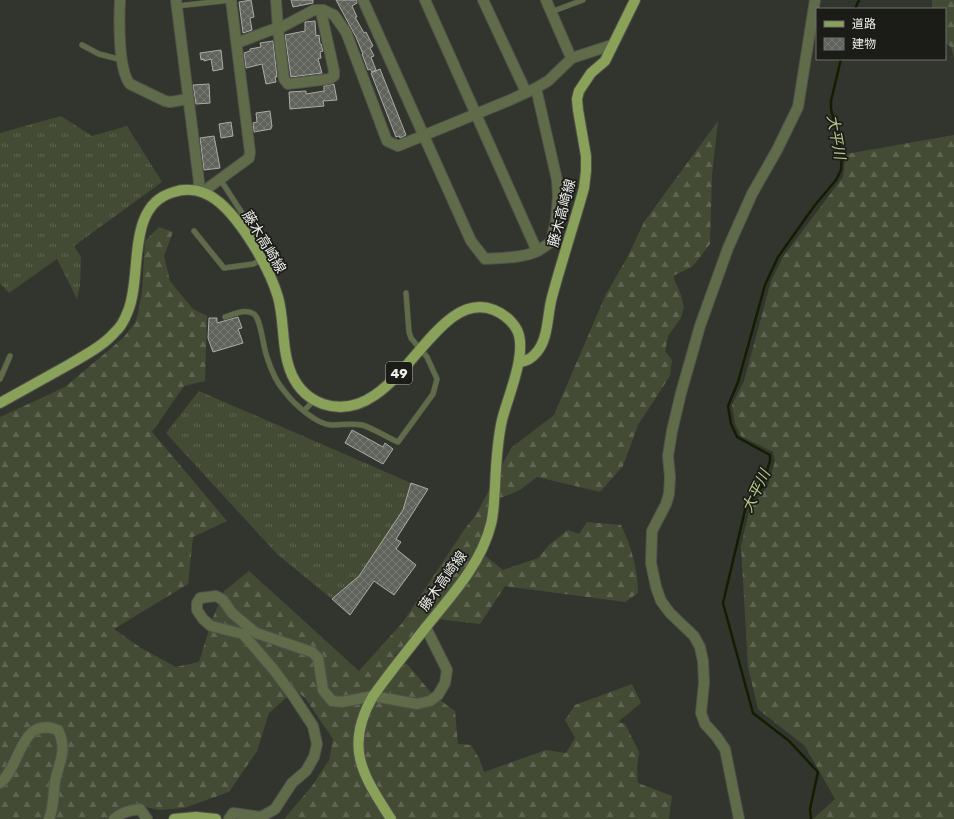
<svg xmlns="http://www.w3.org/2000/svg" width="954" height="819" viewBox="0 0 954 819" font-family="Rubik,'Noto Sans JP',sans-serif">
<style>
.grass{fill:url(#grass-tufts)}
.forest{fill:url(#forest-firs)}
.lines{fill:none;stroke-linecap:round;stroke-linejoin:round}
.stream{stroke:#131d00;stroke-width:2.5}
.building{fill:url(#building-cross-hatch);stroke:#a9ada3}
.service-casing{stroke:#50534b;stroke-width:6}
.minor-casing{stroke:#50534b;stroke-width:12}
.primary-casing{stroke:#50534b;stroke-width:12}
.service{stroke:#606b49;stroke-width:5}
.minor{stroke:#606b49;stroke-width:10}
.primary{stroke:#8aa159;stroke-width:10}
.labels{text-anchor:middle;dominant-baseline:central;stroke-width:3.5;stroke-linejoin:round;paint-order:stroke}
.shield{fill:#1b1c18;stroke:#afb0ab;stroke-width:1}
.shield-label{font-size:13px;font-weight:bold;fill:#eeefea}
.street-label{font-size:14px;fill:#eeefea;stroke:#1b1c18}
.water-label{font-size:15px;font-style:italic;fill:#b6cb8b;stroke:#1b1c18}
</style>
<defs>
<pattern id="grass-tufts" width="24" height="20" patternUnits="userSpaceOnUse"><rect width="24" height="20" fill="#444b34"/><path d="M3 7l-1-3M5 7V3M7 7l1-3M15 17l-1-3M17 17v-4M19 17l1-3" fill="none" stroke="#5f6552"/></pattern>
<pattern id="forest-firs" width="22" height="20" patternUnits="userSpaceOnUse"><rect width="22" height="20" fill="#444b34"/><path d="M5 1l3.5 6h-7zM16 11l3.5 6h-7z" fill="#5f6552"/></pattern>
<pattern id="building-cross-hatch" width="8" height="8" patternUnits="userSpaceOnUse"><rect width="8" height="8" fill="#60635b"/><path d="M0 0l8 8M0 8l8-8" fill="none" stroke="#777a73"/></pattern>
</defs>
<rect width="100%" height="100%" fill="#32352d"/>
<g class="grass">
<polygon points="61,116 92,136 127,126 162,182 74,246 81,257 80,285 77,299 57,259 9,293 0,283 0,133"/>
<polygon points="199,391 411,483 403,510 359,576 332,599 277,554 166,433"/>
</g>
<g class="forest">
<polygon points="932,0 954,0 954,59 951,47 945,43 945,9 932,9"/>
<path d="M 718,121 L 712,175 L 710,244 L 693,266 L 673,276 L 681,295 L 684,307 L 681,318 L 668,336 L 665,351 L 672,360 L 670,376 L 638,425 L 623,466 L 600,492 L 537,477 L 520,490 L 491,502 L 488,521 L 478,550 L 503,570 L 538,558 L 549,545 L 568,530 L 579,534 L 587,522 L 621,525 C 631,546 638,569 638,593 L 625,602 L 505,586 L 480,624 L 429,618 L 394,656 L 408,665 L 433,695 L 455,711 L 458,744 L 471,745 L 479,758 L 484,772 L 546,750 L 566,753 L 575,738 L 565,720 L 575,705 L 632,684 L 641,703 L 618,722 L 625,724 L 639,752 L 637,768 L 638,783 L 672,796 L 669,819 L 284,819 L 312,786 L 329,760 L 333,739 L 305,698 L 295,690 L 269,713 L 257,751 L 229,792 L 184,808 L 159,810 L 137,805 L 120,809 L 108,819 L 0,819 L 0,417 L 65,387 L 123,338 L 135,323 L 138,314 L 142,291 L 145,241 L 159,227 L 173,232 L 164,256 L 170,281 L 193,309 L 207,316 L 205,381 L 184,386 L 152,432 L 227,521 L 193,537 L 188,584 L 114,629 L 141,648 L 176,667 L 199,662 L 212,620 L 224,591 L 249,571 L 359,671 L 403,622 L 464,530 L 476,515 L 511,448 L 554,415 L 606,294 L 627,258 L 644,222 Z"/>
<polygon points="954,135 954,819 813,819 835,799 805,746 758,709 748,667 741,546 750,508 768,486 775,461 773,452 741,436 735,424 732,405 744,381 771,281 783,257 843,177 846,154"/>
</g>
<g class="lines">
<g class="stream">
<polyline points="855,9 859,0"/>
<polyline points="811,819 810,809 818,772 789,741 753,713 723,603 746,506 762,487 770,461 770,455 737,437 731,424 728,406 738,382 765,285 778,257 815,205 836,180 841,170 842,153 831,109 831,101 841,59"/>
</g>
</g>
<g class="building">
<polygon points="251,0 254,17 250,18 252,30 243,33 239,2"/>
<polygon points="291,0 313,0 313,3 293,7"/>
<polygon points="336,0 357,0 357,3 352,6 357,17 355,17 364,33 366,32 373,46 370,48 374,56 371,57 376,70 372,72 370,69 368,70 362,54 363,54 356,37"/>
<polygon points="315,21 316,36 319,35 320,44 321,44 323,51 320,52 321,58 318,59 322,73 291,77 285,35 305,31 305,22"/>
<polygon points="273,41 277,77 275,77 276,82 266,84 262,64 246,68 244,53 250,51 250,49 261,47 260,43"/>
<polygon points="221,50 223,69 213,71 211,59 204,61 204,59 201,60 200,53"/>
<polygon points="380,69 406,135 400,138 399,136 396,137 371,73"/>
<polygon points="209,84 210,103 196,104 193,85"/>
<polygon points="334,84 337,100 323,101 324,106 290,109 289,92 306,91 306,94 324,91 324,86"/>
<polygon points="270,111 272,127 271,127 271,129 254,132 253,123 257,122 256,113"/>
<polygon points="231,122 233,136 221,138 219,124"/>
<polygon points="214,136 220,168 204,170 200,138"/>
<polygon points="238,317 242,328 238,329 243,343 213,352 208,338 209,318 217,318 217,323"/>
<polygon points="352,430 383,447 385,443 393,449 383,464 345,443"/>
<polygon points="411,483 428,489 396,539 401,542 396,549 416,565 394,595 374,581 350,615 332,599 359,576 403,510"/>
</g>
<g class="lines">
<defs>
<g id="service">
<polyline points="177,6 231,0"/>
<polyline points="551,12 583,0"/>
<polyline points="82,45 99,54 122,60"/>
<polyline points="220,179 253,230 253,236 251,242"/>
<polyline points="194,231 224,268 253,264 261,260"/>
<path d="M 225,317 C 234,314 245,308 254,314 C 261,319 263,347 267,357 C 271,370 276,382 285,392 C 294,404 316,424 331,425 C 341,425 352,423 362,425 C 371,427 388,438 398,442 L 433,394 L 437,379 L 427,357 L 411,338 L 409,332 L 406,293"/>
<polyline points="0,379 10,356"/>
<polyline points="304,411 314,400"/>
</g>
<g id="minor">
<path d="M 120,0 C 119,19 118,70 130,84 L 165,101 L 170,102 L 188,99"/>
<polyline points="176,0 199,182 198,191"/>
<polyline points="276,0 278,29 284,79 288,84 329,79 334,76 334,71 322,16 323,10"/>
<path d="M 363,0 L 471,241 L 485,259 C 500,258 524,258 538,251 C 542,248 547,245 551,242 L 556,220 L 558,197 L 557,180 L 536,88"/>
<polyline points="425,0 537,251"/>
<polyline points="483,0 526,92"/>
<polyline points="546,0 569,53 572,58"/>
<polyline points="237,43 271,30 278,29 314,10 323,10 334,15 346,32 387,141 398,146 510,100 536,88 548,81 572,58 612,45"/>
<polyline points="205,193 208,188 249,158 250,152 231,0"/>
<path d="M 0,783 C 21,767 20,715 58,730 C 68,751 59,761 55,782 C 53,795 54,807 49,819"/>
<path d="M 114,819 C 121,812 131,810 140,809 L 147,819"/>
<polyline points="229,819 233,813 261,817 275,809 292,783 306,771 314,757 317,744 313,726 294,697 274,670 243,634 211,626 203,619 197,610 197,603 200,598 216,596 223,600 232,613 256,633 312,652 318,658 323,690 332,701 342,702 373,696 417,704 430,701 438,695 445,683 447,670 426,628"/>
<polyline points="739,819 725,749 716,736 705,724 701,713 704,683 703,661 700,647 694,636 670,613 661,601 656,587 651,563 652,531 666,504 669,494 670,477 668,456 672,431 681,393 700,326 728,248 752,194 777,150 798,107 815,0"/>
</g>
<g id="primary">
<path d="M 519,362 C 527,361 531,359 537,352 C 549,337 547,315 552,297 C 562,260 574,224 584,188 L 586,171 L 586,156 L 578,110 L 577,99 L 579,91 L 591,73 L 605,61 L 635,0"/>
<path d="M 0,403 C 23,390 47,377 70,364 C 85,355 103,346 115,332 C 121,327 125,319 128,311 C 143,275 125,205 174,192 C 183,189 195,189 204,193 C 234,204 269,267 278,297 C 285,322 281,351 292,375 C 298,388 309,399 323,404 C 399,429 432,285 494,310 C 504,314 512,321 517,330 C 528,352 508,396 502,420 C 497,442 496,464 495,487 C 494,499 494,512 491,524 C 481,564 452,595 426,627 C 408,650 390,672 373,696 C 344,747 362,774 391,819"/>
<polyline points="174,819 196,817 216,819"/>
</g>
</defs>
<use href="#service" class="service-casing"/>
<use href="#minor" class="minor-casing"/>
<use href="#primary" class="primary-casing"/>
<use href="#service" class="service"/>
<use href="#minor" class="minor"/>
<use href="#primary" class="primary"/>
</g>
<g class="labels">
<rect class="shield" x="386" y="362" width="26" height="22" rx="3"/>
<g class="shield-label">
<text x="399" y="373">49</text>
</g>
<g class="street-label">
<text transform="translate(562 213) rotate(-75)">藤木高崎線</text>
<text transform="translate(264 242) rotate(59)">藤木高崎線</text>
<text transform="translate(443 581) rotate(-54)">藤木高崎線</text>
</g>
<g class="water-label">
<text transform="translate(836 137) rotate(80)">大平川</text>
<text transform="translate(756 491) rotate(-64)">大平川</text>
</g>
</g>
<rect x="816" y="8" width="130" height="52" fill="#1b1c18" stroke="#6f706c"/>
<rect x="824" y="21" width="20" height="6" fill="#8aa159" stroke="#6f706c"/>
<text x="852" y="28" font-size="12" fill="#eeefea">道路</text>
<rect x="824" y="38" width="20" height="12" fill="url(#building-cross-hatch)" stroke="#6f706c"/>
<text x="852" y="48" font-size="12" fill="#eeefea">建物</text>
</svg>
